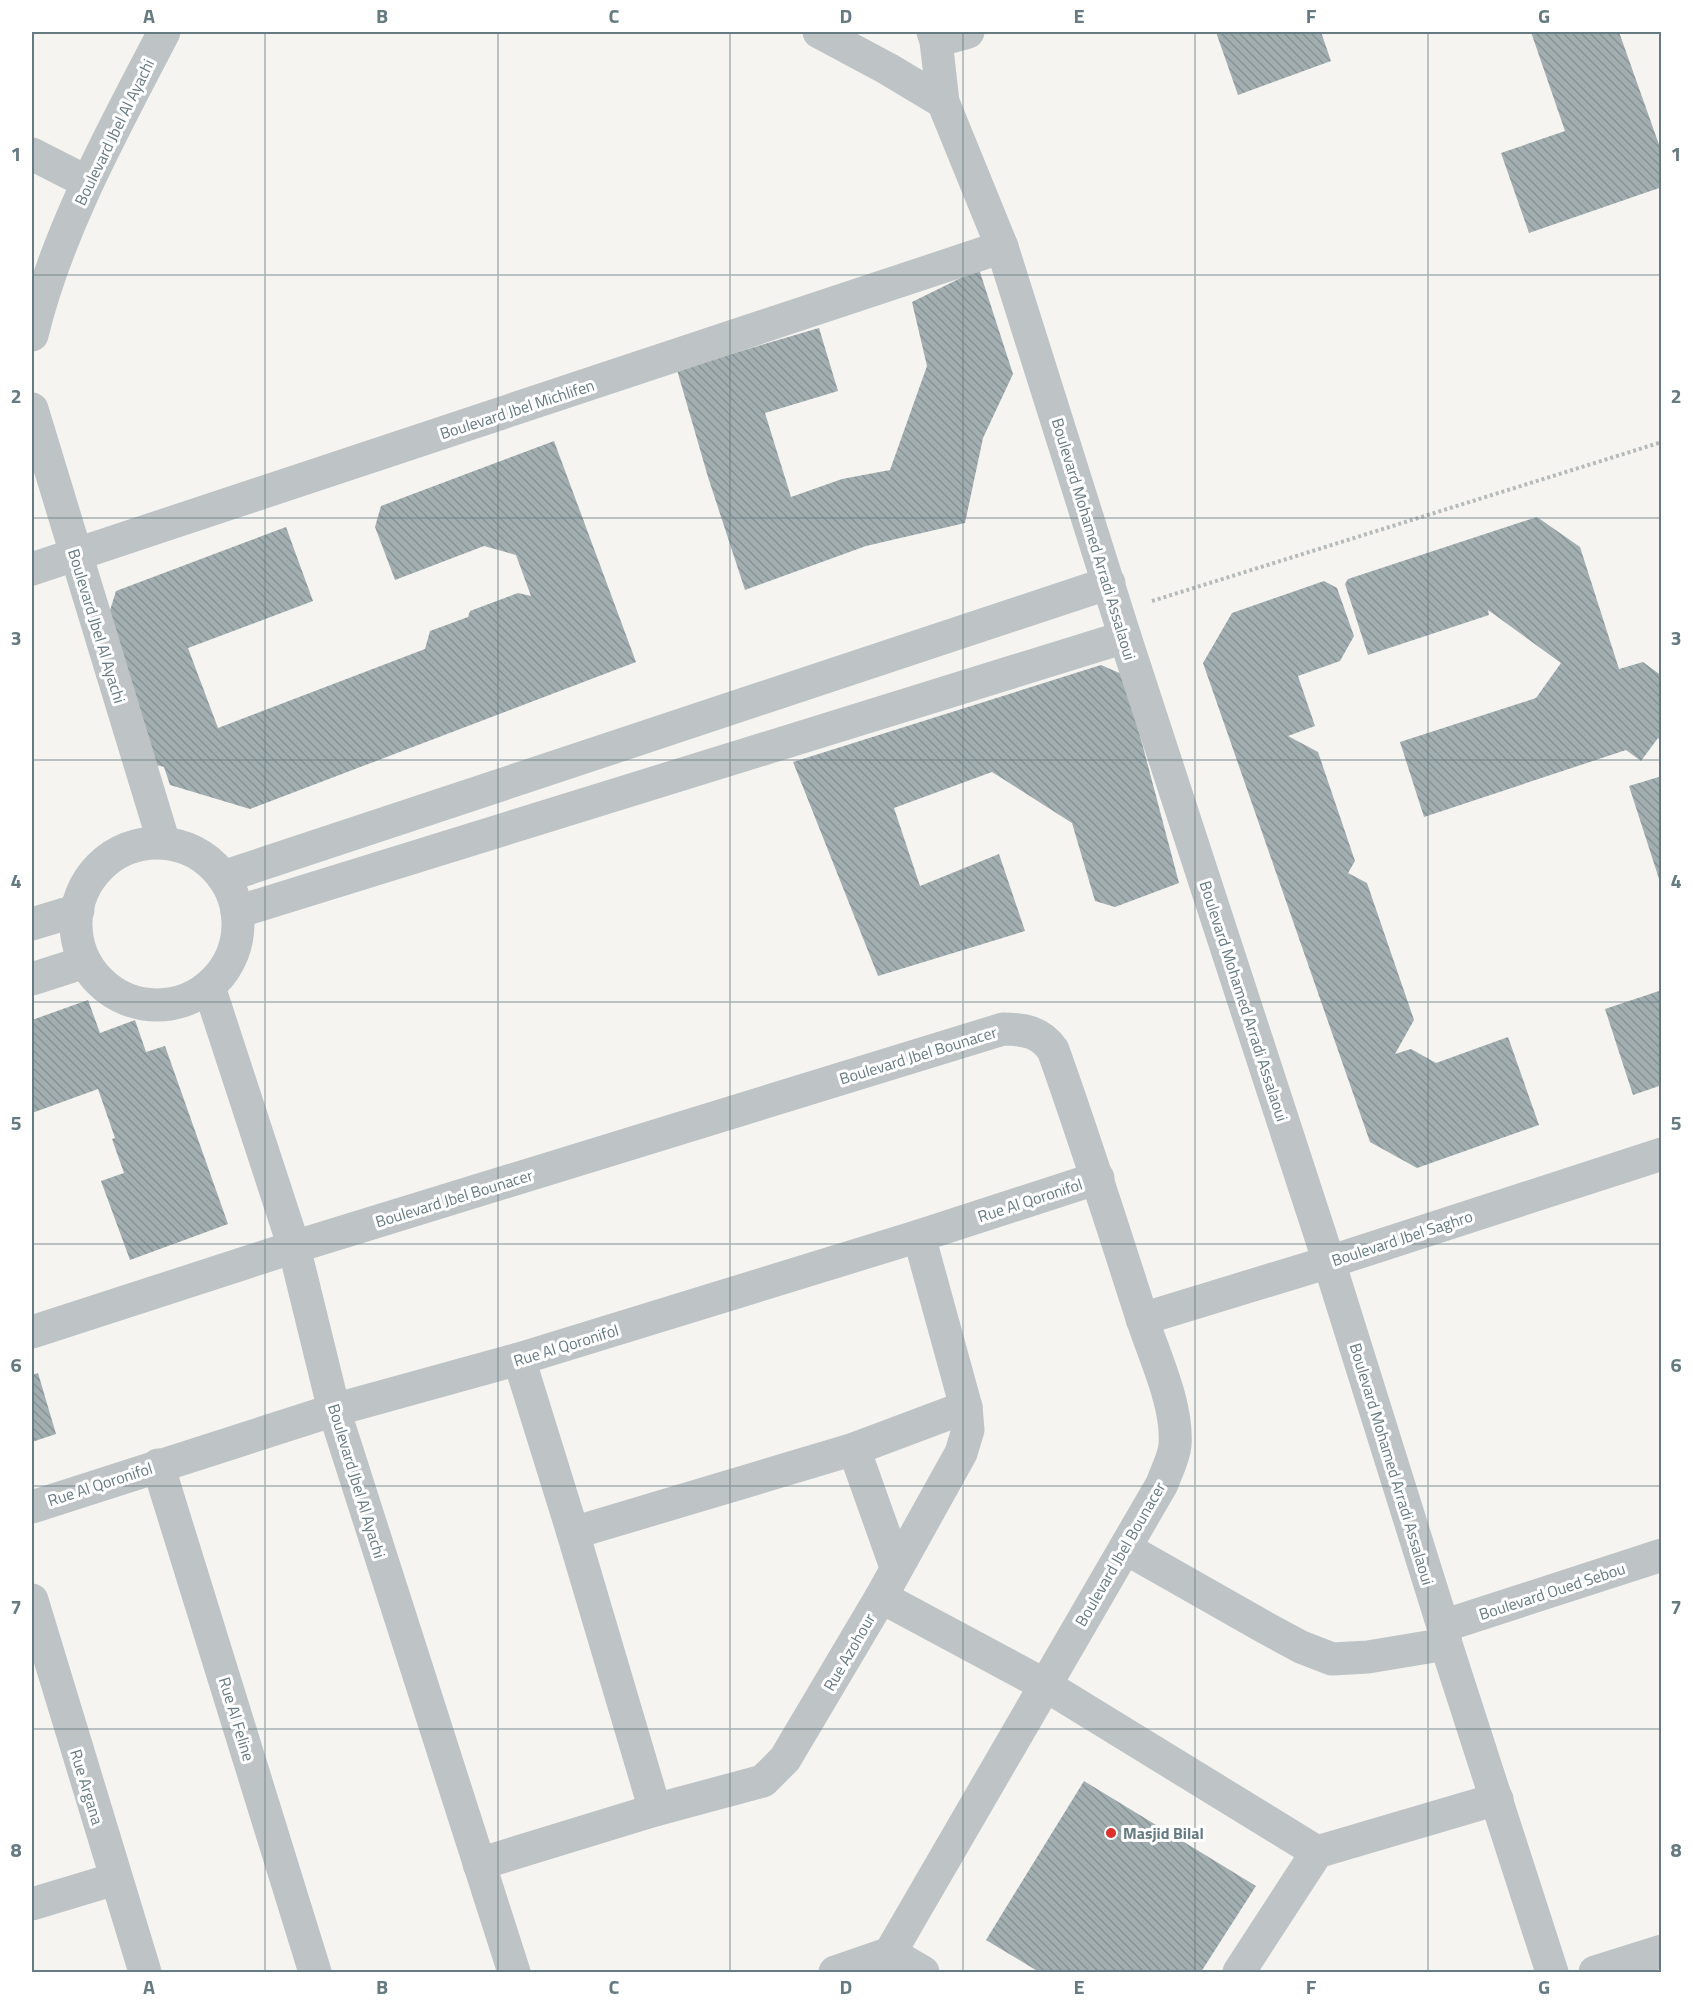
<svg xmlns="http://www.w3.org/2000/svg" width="1693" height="2004" viewBox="0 0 1693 2004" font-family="'Titillium Web',sans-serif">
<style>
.building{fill:url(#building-back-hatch)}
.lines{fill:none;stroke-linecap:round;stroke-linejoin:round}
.path{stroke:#b6babb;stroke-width:4;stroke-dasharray:3 3;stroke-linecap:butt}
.minor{stroke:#bec3c5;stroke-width:33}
.grid{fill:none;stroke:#657a81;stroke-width:1.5;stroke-opacity:0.55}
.poi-dot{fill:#dd3229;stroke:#fff;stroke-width:2}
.labels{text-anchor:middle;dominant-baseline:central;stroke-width:6;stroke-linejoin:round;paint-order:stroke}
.street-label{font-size:16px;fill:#657a81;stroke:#fff}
.poi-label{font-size:16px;font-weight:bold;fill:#657a81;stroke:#fff;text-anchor:start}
.neatline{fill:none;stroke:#657a81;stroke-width:2}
.grid-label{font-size:20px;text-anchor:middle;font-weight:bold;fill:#657a81}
</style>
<defs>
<pattern id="building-back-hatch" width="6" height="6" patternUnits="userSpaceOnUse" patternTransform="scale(1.5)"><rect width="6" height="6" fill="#a3aeb1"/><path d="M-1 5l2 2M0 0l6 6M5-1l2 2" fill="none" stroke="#889395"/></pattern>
</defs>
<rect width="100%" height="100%" fill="#f5f4f1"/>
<g class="building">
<polygon points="1216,32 1321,32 1331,61 1238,95"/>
<polygon points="1531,32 1619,32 1662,153 1662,187 1529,233 1501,153 1565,131"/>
<polygon points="979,269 1013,374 983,438 965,523 866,546 745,590 708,477 677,370 819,328 838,391 765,413 791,497 842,479 890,470 927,366 912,302"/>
<polygon points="554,441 636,662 250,809 170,785 164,767 148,763 107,620 116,591 286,527 313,601 188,648 218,728 425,649 430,631 468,617 470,611 518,593 531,596 516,555 484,546 395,580 375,527 381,506"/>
<polygon points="1537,517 1580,547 1619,669 1643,662 1662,676 1662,741 1658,738 1641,761 1626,750 1424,817 1400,742 1536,698 1561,663 1488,610 1489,615 1368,655 1345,584 1348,579"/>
<polygon points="1324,581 1337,588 1354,636 1340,661 1298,676 1315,726 1288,736 1318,752 1355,861 1348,873 1367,883 1414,1020 1395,1054 1411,1049 1436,1063 1508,1037 1539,1125 1417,1168 1370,1142 1203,663 1232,613"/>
<polygon points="1101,665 1124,675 1179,883 1115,907 1095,901 1072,823 992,772 894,808 920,886 999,854 1025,931 878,976 793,762"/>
<polygon points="1662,776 1662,885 1661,885 1629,786"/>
<polygon points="1662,990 1662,1085 1633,1095 1605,1009"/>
<polygon points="88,1000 100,1033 135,1020 146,1052 165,1046 228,1224 130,1260 101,1181 124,1173 112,1139 115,1138 98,1089 32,1113 32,1020"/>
<polygon points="38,1373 56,1434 32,1442 32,1375"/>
<polygon points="1084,1781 1256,1886 1201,1972 1039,1972 986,1940"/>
</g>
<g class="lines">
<polyline class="path" points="1152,601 1662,442"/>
<g class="minor">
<polyline points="819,32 888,69 943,102"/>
<polyline points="933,32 936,41 943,102 1002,247 1125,637 1329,1262 1443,1626 1446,1644 1552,1972"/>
<polyline points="936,41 968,32"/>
<polyline points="32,154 87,182"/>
<path d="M 32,335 C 58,228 114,129 164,32"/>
<polyline points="32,409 164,843"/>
<polyline points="32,569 1002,247"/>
<circle cx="157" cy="924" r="81"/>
<polyline points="223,877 1109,583"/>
<polyline points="237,912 1125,637"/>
<polyline points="32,924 78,910"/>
<polyline points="32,979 85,962"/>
<polyline points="209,987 294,1247 334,1410 514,1972"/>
<polyline points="1142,1319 1329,1262 1662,1154"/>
<path d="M 32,1332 L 294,1247 L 1003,1029 C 1024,1029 1041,1032 1053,1050 C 1085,1139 1113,1228 1142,1318 C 1154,1356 1178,1404 1175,1445 C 1174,1458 1166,1472 1162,1484 L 890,1953"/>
<polyline points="519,1359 573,1533 655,1810"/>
<polyline points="854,1449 896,1567"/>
<polyline points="158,1465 315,1972"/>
<polyline points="32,1507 334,1410 519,1359 919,1236 1098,1178"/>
<polyline points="573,1533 854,1449 966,1407"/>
<polyline points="1125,1548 1264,1627 1301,1647 1332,1659 1368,1657 1446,1644"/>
<polyline points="881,1597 1045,1685 1317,1852"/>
<polyline points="32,1600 145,1972"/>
<polyline points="1443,1626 1662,1555"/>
<polyline points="479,1864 655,1810 763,1781 785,1759 881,1597 961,1453 968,1430 966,1407 919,1236"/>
<polyline points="32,1904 115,1879"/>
<polyline points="835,1972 890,1953 923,1972"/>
<polyline points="1239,1972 1317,1852 1497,1799"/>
<polyline points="1595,1972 1662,1951"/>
</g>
</g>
<path class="grid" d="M 265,32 L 265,1972M 498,32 L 498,1972M 730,32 L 730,1972M 963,32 L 963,1972M 1195,32 L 1195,1972M 1428,32 L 1428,1972M 32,275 L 1662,275M 32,518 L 1662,518M 32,760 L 1662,760M 32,1002 L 1662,1002M 32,1244 L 1662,1244M 32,1486 L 1662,1486M 32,1729 L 1662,1729"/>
<circle class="poi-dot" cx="1111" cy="1833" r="6"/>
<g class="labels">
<g class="street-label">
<text transform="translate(114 132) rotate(-64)">Boulevard Jbel Al Ayachi</text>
<text transform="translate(517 409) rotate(-18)">Boulevard Jbel Michlifen</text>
<text transform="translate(1094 539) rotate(73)">Boulevard Mohamed Arradi Assalaoui</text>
<text transform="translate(97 626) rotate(73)">Boulevard Jbel Al Ayachi</text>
<text transform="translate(1244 1001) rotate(72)">Boulevard Mohamed Arradi Assalaoui</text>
<text transform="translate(918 1055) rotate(-17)">Boulevard Jbel Bounacer</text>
<text transform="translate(454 1198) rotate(-17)">Boulevard Jbel Bounacer</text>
<text transform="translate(1030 1200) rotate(-18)">Rue Al Qoronifol</text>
<text transform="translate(1402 1238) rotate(-18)">Boulevard Jbel Saghro</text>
<text transform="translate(566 1345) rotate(-17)">Rue Al Qoronifol</text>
<text transform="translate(1392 1464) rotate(73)">Boulevard Mohamed Arradi Assalaoui</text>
<text transform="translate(357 1481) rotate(73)">Boulevard Jbel Al Ayachi</text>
<text transform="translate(100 1484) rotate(-18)">Rue Al Qoronifol</text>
<text transform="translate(1120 1554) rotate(-60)">Boulevard Jbel Bounacer</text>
<text transform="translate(1552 1591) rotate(-18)">Boulevard Oued Sebou</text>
<text transform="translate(849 1652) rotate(-60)">Rue Azohour</text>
<text transform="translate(237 1719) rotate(73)">Rue Al Feline</text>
<text transform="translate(87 1787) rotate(73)">Rue Argana</text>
</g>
<g class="poi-label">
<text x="1123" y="1833">Masjid Bilal</text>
</g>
</g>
<rect width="1693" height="2004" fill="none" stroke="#ffffff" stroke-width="66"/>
<rect x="33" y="33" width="1627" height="1938" class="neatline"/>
<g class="grid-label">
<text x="149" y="23">A</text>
<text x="382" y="23">B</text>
<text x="614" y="23">C</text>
<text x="846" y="23">D</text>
<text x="1079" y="23">E</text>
<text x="1311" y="23">F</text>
<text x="1544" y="23">G</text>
<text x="16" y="161">1</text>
<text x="1676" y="161">1</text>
<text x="16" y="403">2</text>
<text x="1676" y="403">2</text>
<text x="16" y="645">3</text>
<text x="1676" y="645">3</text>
<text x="16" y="888">4</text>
<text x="1676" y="888">4</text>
<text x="16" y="1130">5</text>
<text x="1676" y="1130">5</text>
<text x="16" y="1372">6</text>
<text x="1676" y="1372">6</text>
<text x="16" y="1614">7</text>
<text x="1676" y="1614">7</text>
<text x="16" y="1857">8</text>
<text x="1676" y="1857">8</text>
<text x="149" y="1994">A</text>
<text x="382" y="1994">B</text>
<text x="614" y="1994">C</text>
<text x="846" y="1994">D</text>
<text x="1079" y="1994">E</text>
<text x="1311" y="1994">F</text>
<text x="1544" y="1994">G</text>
</g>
</svg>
